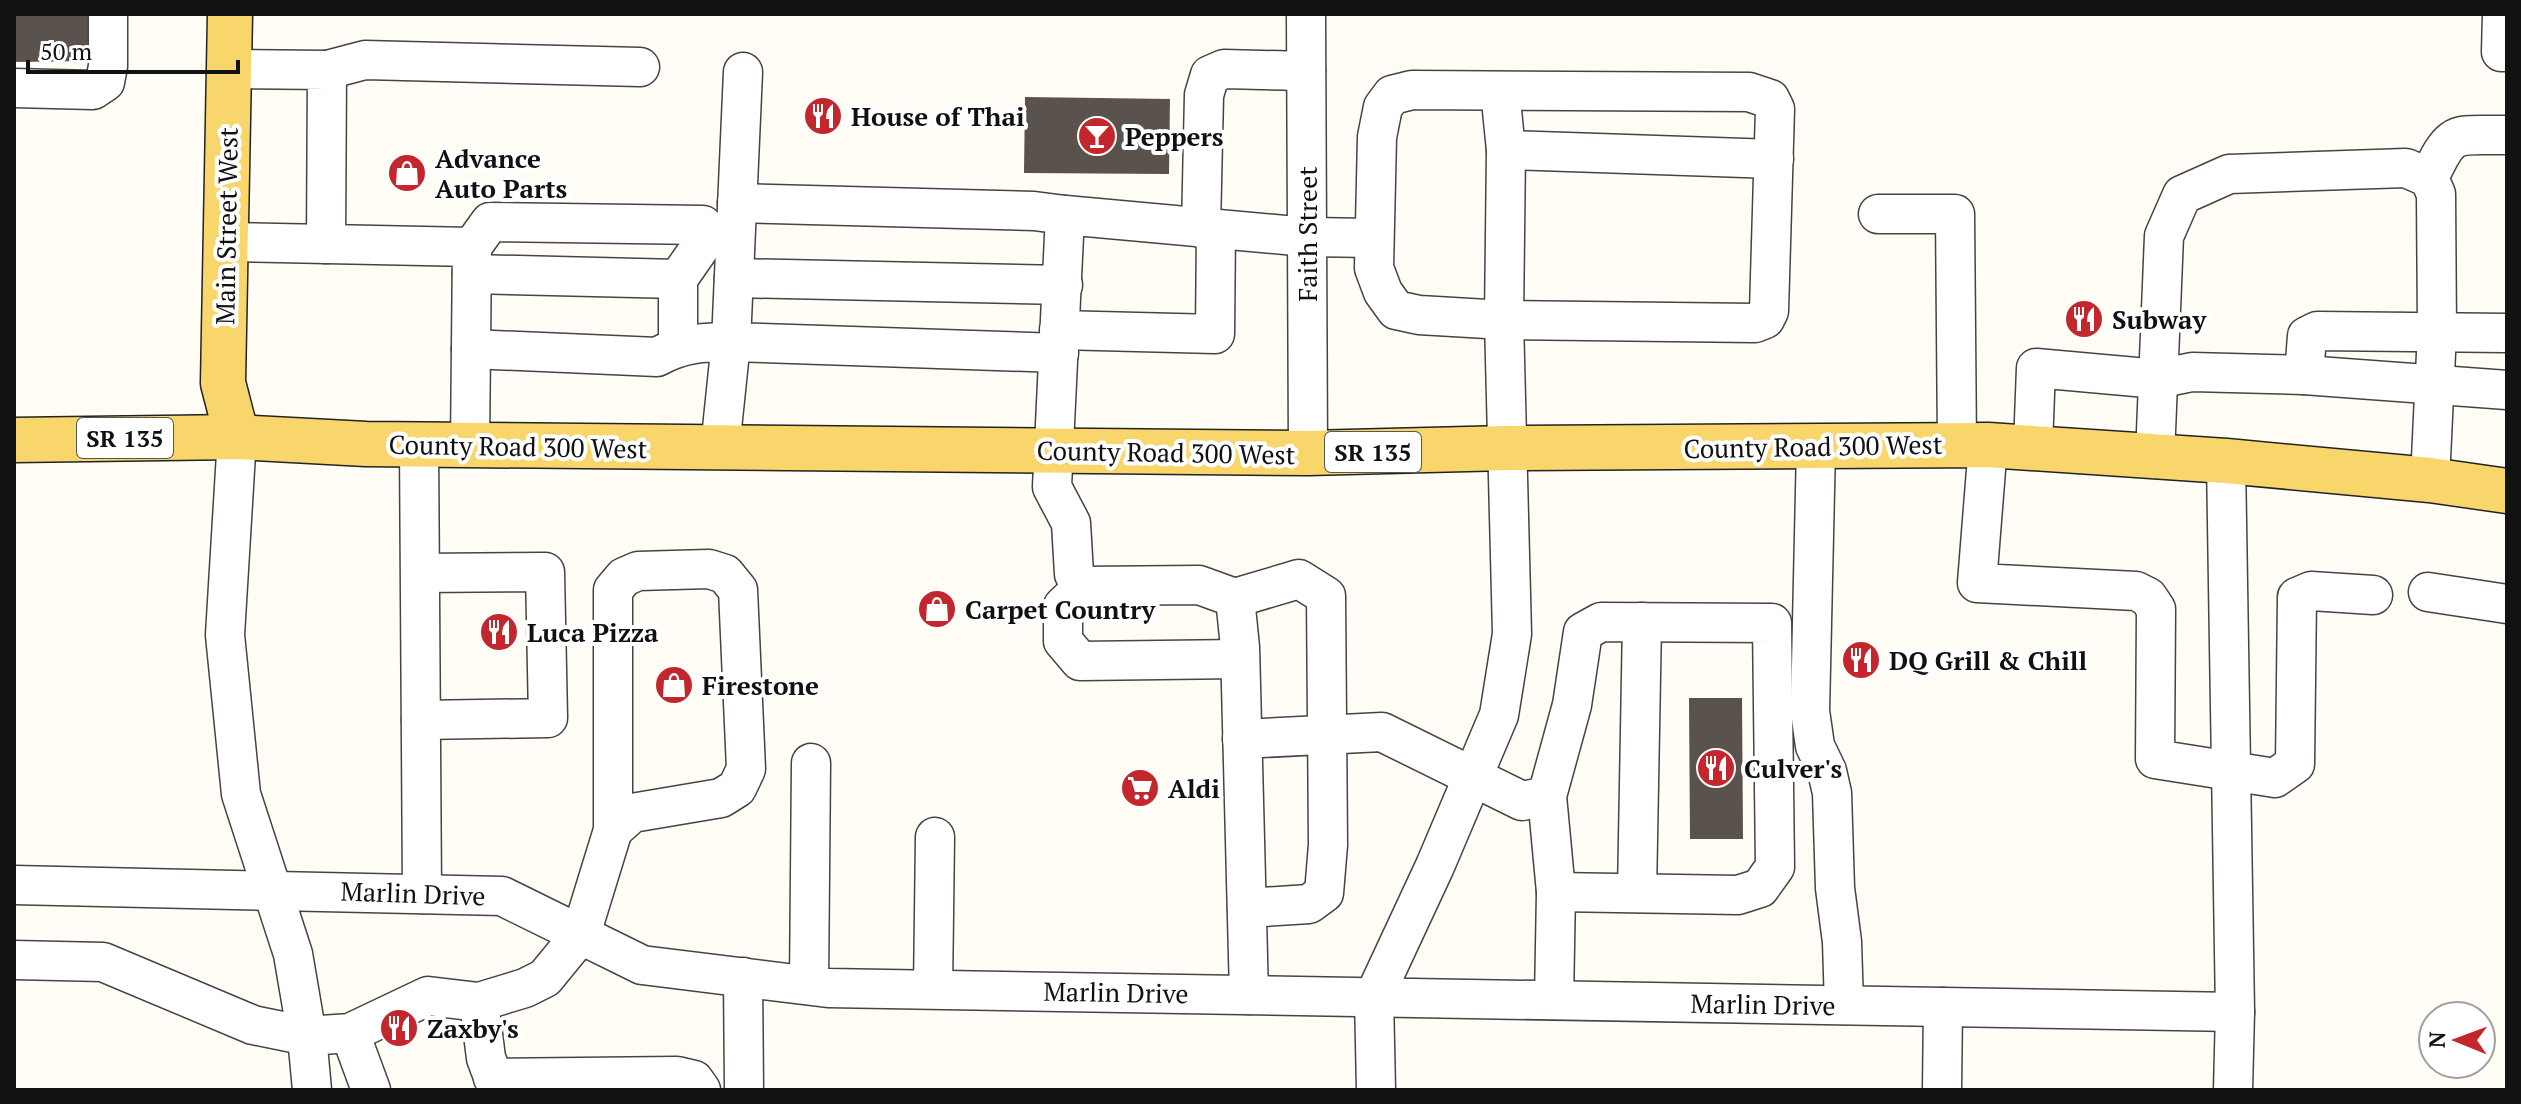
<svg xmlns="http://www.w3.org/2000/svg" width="2521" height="1104" viewBox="0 0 2521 1104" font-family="'PT Serif',serif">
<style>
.building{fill:#5a524d}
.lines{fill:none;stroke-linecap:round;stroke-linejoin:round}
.minor-casing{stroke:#444;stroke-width:41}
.major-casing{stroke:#222;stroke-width:47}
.minor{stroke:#fff;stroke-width:38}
.major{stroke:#f9d66b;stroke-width:44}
.labels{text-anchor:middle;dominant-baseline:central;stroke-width:8;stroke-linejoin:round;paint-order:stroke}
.shield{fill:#fff;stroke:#585858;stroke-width:2}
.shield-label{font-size:24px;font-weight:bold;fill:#111}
.poi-label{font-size:26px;font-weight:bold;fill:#111;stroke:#fff;text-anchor:start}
.street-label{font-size:26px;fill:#111;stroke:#fff}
</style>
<rect width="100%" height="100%" fill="#fffdf5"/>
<g class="building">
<polygon points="14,14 90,14 90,61 14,62"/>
<polygon points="1025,97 1170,99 1169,174 1024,173"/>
<polygon points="1689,698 1742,698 1743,839 1690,839"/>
</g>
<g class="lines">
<defs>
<g id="minor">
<polyline points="1306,14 1308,453"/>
<polyline points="2502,14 2501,52 2507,52"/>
<polyline points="229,69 327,70 326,244"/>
<polyline points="327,70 365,60 640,67"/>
<polyline points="743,72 731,342 1059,353"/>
<polyline points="14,88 93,90 105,82 108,66 108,14"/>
<polygon points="1412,90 1749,92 1770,99 1775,109 1769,311 1765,319 1755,323 1504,320 1419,315 1396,310 1383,292 1374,268 1377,137 1383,107 1392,95"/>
<polyline points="1506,150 1774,159"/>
<path d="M 2429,178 C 2453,127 2453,136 2507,135"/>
<polyline points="737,203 1034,211 1065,215"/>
<polyline points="1878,214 1955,214 1957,445"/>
<polyline points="1201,228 1204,95 1210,75 1224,69 1306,71"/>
<polyline points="226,242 472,247 470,446"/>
<polyline points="472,247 490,222 703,225 701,246 678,279 678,345"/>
<polyline points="472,274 678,279"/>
<polyline points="734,278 1063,285"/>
<polyline points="1059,330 1215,334 1216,229"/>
<path d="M 471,349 L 657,357 C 682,343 703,342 731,342 L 720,448"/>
<polyline points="2304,375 2307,336 2317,331 2507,333"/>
<polyline points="237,437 225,635 241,794 293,954 307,1036 312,1090"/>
<polyline points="419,445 422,894"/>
<polyline points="1988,445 1977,583 2136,591 2148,597 2156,609 2155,759 2275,778 2295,764 2297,597 2311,591 2373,595"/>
<polyline points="2033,446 2036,368 2158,379 2192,372 2304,375 2507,390"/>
<polyline points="1816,447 1810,711 1815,746 1827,771 1832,793 1835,888 1842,942 1844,1005"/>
<polyline points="2155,456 2164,236 2182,195 2229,174 2406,168 2429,178 2436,194 2437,332 2430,480"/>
<polyline points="2226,461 2235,1012 2233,1090"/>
<polyline points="421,573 545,572 548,718 421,720"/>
<polyline points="1084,586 1063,606 1063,641 1080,661 1240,659"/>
<polyline points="2428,592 2507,604"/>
<polyline points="1235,598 1299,579 1326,596 1328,845 1324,893 1309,904 1247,908"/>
<polyline points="1242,739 1382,732 1522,801 1547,796 1572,705 1583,632 1601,622 1772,623 1775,867 1760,888 1738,895 1556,892"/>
<polyline points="1547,796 1556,892 1554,1000"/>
<polyline points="14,885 502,896 642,965 828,988 2235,1012"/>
<polyline points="1637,893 1642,622"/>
<polyline points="14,960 103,962 253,1025 307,1036 350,1033 428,996 479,1002 525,988 545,978 581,934 613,830 632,813 721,798 737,788 746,769 738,590 725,574 709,569 638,571 624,577 613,590 613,830"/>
<polyline points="743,977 744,1090"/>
<polyline points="809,985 811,763"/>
<polyline points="933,989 935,837"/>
<polyline points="1249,995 1240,647 1235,598 1199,585 1084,586 1074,574 1071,523 1052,487 1065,215 1307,237 1374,238"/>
<polyline points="479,1002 486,1058 498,1090"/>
<polyline points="350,1033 371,1090"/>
<polyline points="493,1078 677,1076 694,1080 701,1090"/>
<polyline points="1376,1090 1374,997 1435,866 1499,715 1512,634 1504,320 1506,150 1500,91"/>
<polyline points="1942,1090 1943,1007"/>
</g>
<g id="major">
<polyline points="230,14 223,383 237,437"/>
<polyline points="14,440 237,437 366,444 1308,453 1507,448 1988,445 2226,461 2430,480 2507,491"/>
</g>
</defs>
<use href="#minor" class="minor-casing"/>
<use href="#major" class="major-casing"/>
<use href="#minor" class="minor"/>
<use href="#major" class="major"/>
</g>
<defs>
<symbol id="restaurant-disc" viewBox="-11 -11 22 22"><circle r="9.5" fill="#c4262e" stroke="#fff"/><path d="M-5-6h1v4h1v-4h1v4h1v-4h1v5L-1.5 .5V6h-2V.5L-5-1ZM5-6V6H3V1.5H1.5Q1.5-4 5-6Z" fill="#fff"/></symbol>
<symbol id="bar-disc" viewBox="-11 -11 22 22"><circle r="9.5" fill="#c4262e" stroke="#fff"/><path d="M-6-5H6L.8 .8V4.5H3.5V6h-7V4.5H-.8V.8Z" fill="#fff"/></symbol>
<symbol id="shop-disc" viewBox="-11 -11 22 22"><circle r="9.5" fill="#c4262e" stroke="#fff"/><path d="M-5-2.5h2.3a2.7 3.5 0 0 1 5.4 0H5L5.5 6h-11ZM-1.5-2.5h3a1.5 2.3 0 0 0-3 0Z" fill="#fff"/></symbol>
<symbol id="supermarket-disc" viewBox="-11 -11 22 22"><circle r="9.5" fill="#c4262e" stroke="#fff"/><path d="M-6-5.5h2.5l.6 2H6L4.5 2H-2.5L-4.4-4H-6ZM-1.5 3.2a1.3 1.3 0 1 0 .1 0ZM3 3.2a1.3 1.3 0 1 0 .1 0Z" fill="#fff"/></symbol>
</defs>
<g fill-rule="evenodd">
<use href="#restaurant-disc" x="801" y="94" width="44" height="44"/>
<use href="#bar-disc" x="1075" y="114" width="44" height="44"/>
<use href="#shop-disc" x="385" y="151" width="44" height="44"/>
<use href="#restaurant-disc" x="2062" y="297" width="44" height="44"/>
<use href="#shop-disc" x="915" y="587" width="44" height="44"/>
<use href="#restaurant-disc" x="477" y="610" width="44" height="44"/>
<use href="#restaurant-disc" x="1839" y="638" width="44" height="44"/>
<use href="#shop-disc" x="652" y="663" width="44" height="44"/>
<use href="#restaurant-disc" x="1694" y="746" width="44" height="44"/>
<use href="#supermarket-disc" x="1118" y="766" width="44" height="44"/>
<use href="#restaurant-disc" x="377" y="1006" width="44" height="44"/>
</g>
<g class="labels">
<g class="shield">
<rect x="77" y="418" width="96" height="40" rx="6"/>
<rect x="1325" y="432" width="96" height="40" rx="6"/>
</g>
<g class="shield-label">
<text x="125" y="438">SR 135</text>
<text x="1373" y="452">SR 135</text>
</g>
<g class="poi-label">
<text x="851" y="116">House of Thai</text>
<text x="1125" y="136">Peppers</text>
<text x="435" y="158">Advance<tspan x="435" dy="30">Auto Parts</tspan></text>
<text x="2112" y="319">Subway</text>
<text x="965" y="609">Carpet Country</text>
<text x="527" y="632">Luca Pizza</text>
<text x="1889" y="660">DQ Grill &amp; Chill</text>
<text x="702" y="685">Firestone</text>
<text x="1744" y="768">Culver's</text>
<text x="1168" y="788">Aldi</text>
<text x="427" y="1028">Zaxby's</text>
</g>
<g class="street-label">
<text transform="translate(226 226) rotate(-89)">Main Street West</text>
<text transform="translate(1307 234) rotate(-90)">Faith Street</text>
<text transform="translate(518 446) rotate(1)">County Road 300 West</text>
<text transform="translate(1813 446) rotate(-1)">County Road 300 West</text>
<text transform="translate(1166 452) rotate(1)">County Road 300 West</text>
<text transform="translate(413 893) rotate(2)">Marlin Drive</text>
<text transform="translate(1116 992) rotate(1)">Marlin Drive</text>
<text transform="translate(1763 1004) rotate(1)">Marlin Drive</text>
</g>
</g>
<rect width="2521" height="1104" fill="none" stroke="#111111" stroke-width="32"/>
<g transform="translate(2457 1040) rotate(271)"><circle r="38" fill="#ffffff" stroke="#a0a0a0" stroke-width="2"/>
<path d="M0-6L14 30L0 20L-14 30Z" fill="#c4262e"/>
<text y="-12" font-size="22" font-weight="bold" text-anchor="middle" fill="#111111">N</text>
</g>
<path d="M28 60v12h210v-12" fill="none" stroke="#111111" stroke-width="4"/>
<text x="40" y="60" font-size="24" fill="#111111" stroke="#ffffff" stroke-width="6" paint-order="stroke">50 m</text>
</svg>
